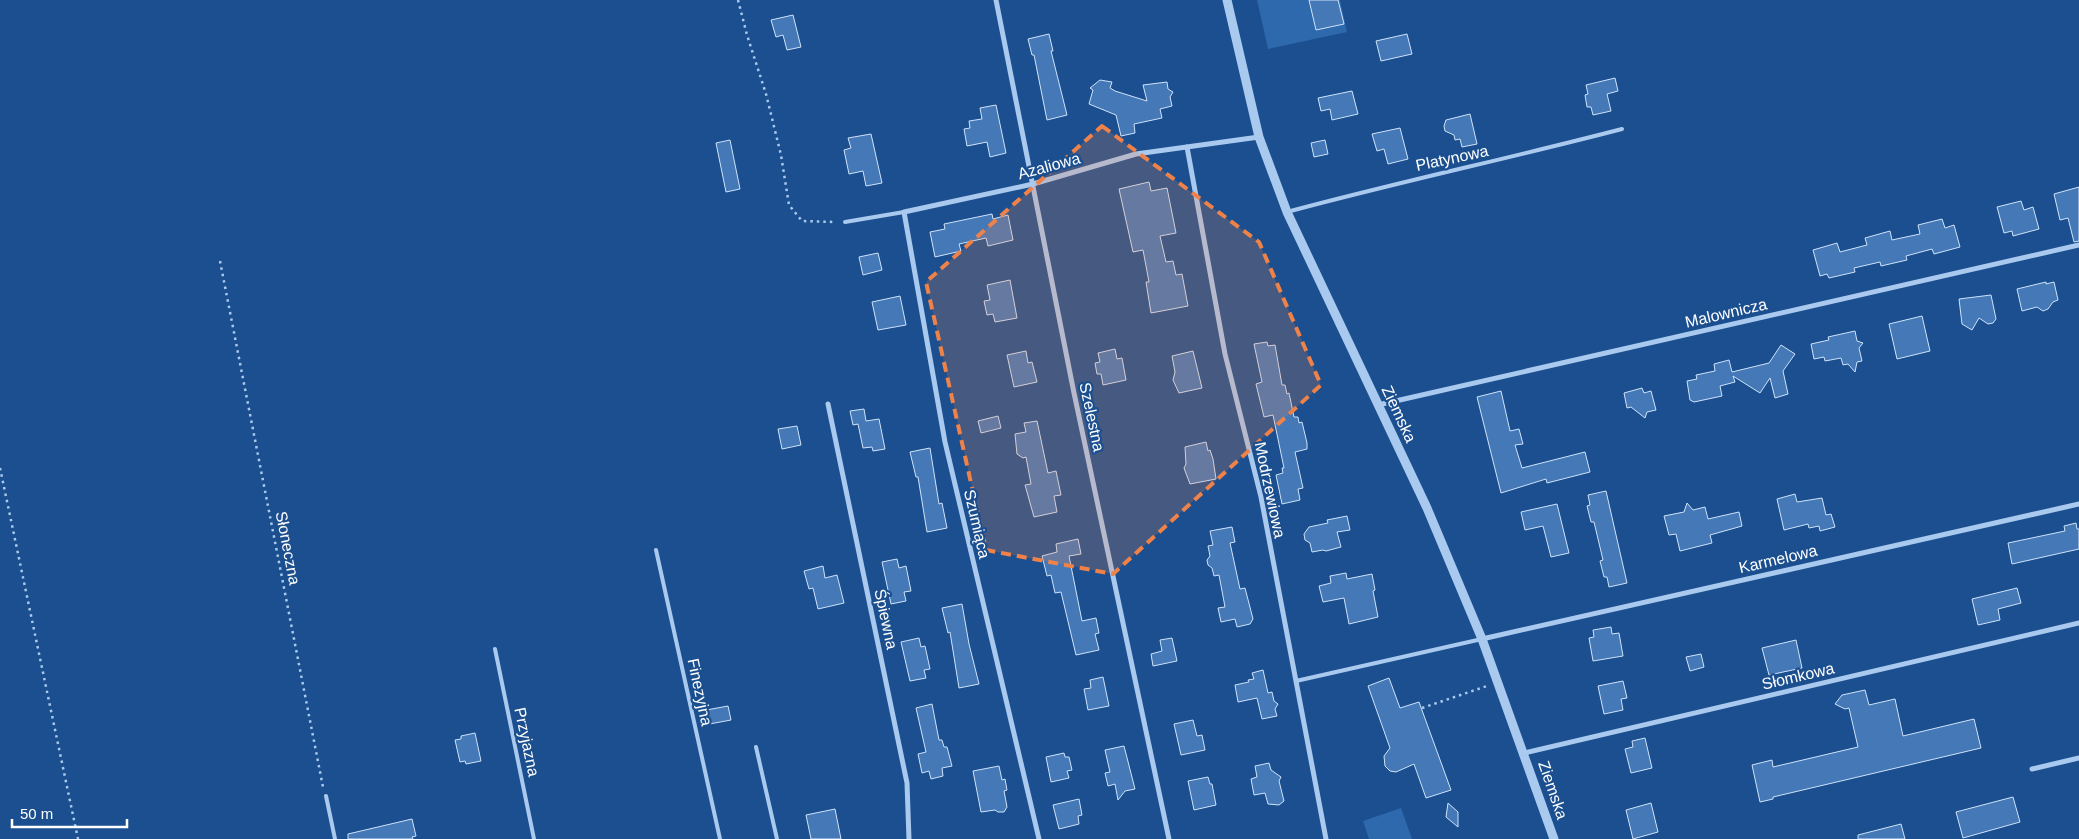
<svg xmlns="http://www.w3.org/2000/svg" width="2079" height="839" viewBox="0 0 2079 839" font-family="Arial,sans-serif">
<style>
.green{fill:#2e69ad}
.building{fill:#4478b7;stroke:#cfe3fa}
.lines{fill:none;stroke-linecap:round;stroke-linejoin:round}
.path{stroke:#a9c9ee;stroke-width:2.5;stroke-dasharray:2.5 4;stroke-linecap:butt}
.service{stroke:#a9c9ee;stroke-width:4}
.minor{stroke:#a9c9ee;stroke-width:5}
.tertiary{stroke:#a9c9ee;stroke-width:9}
.marked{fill:#ee8249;fill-opacity:0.2;stroke:#ee8249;stroke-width:4;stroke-dasharray:10 6;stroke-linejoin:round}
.labels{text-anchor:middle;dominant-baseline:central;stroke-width:4.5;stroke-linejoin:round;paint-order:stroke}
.street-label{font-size:16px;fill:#fff;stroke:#1b4f8f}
</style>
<rect width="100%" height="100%" fill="#1b4f8f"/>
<g class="green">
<polygon points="1257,0 1340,0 1347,32 1268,49"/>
<polygon points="1401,808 1412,839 1369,839 1363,821"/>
</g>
<g class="building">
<polygon points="1309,0 1338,0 1344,24 1316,30"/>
<polygon points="793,15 801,47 787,50 783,35 776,37 771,20"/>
<polygon points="1049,34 1053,51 1051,51 1067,115 1047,120 1034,55 1032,55 1028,39"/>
<polygon points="1407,34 1412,54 1381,61 1376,41"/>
<polygon points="1615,78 1618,91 1607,94 1611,111 1593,115 1591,107 1587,107 1585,95 1588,94 1586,85"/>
<polygon points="1100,80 1112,82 1110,88 1115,91 1147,101 1143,85 1167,82 1168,89 1173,92 1170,97 1172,106 1160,109 1162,118 1134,124 1135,133 1121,136 1116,115 1089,104 1093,90 1090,88"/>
<polygon points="1352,91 1358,114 1332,120 1330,109 1321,111 1318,98"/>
<polygon points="996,105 1006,153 990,157 987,142 967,146 964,129 970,128 969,121 982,119 980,108"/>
<polygon points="1470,114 1477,144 1462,147 1460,139 1455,140 1454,135 1445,131 1444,126 1446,120"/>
<polygon points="1400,128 1408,159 1388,164 1384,149 1377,151 1372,134"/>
<polygon points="871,134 882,183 866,186 863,171 849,174 844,150 851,148 848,138"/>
<polygon points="730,140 740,189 726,192 716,143"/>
<polygon points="1325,140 1328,154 1314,157 1311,143"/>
<polygon points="1149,182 1151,191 1167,188 1176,233 1160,236 1166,262 1173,261 1176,275 1182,274 1188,306 1151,313 1146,282 1149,282 1143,250 1133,252 1119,189"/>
<polygon points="2079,187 2079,241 2074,242 2068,218 2060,220 2054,194"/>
<polygon points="2021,201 2024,210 2033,207 2039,229 2013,236 2012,231 2004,233 1997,207"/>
<polygon points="992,214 993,219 1008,215 1013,240 988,246 986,238 959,244 961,251 935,257 930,232 945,229 944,224"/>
<polygon points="1942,219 1945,228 1954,225 1960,247 1934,254 1932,249 1906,256 1907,260 1881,266 1880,262 1854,268 1855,272 1829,278 1827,274 1820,276 1813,250 1837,243 1840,252 1867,245 1865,238 1890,231 1892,240 1920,234 1918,225"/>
<polygon points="878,253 882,270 863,275 859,257"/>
<polygon points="1010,280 1017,318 995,322 993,314 987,315 984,301 990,300 987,285"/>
<polygon points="2046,282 2046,284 2054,282 2058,300 2053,302 2048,309 2043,311 2037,307 2022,311 2017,289"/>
<polygon points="1991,295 1996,319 1993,323 1988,324 1979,318 1972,330 1962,324 1959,299"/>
<polygon points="900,296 906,325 878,330 872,302"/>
<polygon points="1922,316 1930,351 1897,359 1889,324"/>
<polygon points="1855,331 1857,341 1863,343 1859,348 1862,361 1857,362 1855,372 1848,364 1843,365 1841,358 1825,361 1824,357 1814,359 1811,344 1829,340 1828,337"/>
<polygon points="1267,342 1268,346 1275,345 1282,385 1285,385 1287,394 1289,393 1294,417 1298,417 1299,423 1302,422 1307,443 1307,449 1295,452 1303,488 1298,489 1300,500 1282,504 1276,475 1283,473 1282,468 1284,468 1273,415 1264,417 1256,384 1262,382 1254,344"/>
<polygon points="1781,345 1795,354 1783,371 1788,394 1775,398 1770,378 1760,393 1733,376 1735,382 1720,386 1722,396 1694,402 1690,400 1687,381 1697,379 1696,375 1715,371 1714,364 1729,360 1732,372 1769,363"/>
<polygon points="1115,349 1117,359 1122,358 1126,380 1103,385 1101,374 1097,374 1095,363 1100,362 1098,353"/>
<polygon points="1026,351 1028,363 1032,362 1037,382 1014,387 1007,355"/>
<polygon points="1193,351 1202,388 1179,393 1173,380 1175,372 1172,356"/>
<polygon points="1642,388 1644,393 1651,391 1656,410 1647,412 1645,418 1631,407 1627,408 1624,393"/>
<polygon points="1501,391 1510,431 1519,429 1523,444 1515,445 1522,468 1585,452 1590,472 1547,483 1546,479 1501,493 1477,397"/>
<polygon points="864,409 866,421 879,419 885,449 873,451 872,447 863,448 858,424 853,425 850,411"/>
<polygon points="998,416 1001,428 981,433 978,421"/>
<polygon points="1037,421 1048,473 1056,471 1061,495 1054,496 1057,512 1034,517 1025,485 1031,484 1026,457 1023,458 1017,454 1015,434 1026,432 1024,423"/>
<polygon points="797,426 801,445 782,449 778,429"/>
<polygon points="1206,442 1208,451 1210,450 1213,459 1216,479 1190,484 1184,468 1186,464 1185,447"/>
<polygon points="930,448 939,504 942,503 947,528 927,532 918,477 916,477 910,452"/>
<polygon points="1606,491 1627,583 1609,587 1607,577 1604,577 1600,561 1603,560 1594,522 1591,522 1587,506 1590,505 1588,495"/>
<polygon points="1795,494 1797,502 1822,498 1826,515 1831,514 1835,527 1820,531 1819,526 1809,528 1808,524 1784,530 1777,499"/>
<polygon points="1687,503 1693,510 1705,507 1708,519 1739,512 1742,526 1710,535 1712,543 1680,551 1676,534 1669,535 1664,516 1684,512"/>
<polygon points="1557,504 1569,553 1551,557 1543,526 1525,530 1521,512"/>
<polygon points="1347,516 1350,530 1337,532 1341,547 1326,551 1323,550 1312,552 1310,543 1305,540 1304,534 1309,527 1328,523 1327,520"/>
<polygon points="2076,523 2077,529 2079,529 2079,549 2012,564 2008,543 2065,531 2064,526"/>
<polygon points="1232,527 1235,542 1230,543 1240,589 1245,588 1253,619 1250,624 1237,627 1235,619 1221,622 1218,608 1225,607 1219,575 1214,576 1212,568 1208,565 1207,560 1210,556 1208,546 1213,545 1210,531"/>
<polygon points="1078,539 1081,554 1069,556 1082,621 1096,618 1099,633 1095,634 1099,650 1076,655 1061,592 1055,593 1051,575 1047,576 1042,556 1057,552 1056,544"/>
<polygon points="897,559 899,568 906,566 911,591 904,592 906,601 891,604 882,562"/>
<polygon points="823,566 825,578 837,575 844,603 818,609 813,588 809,589 804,571"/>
<polygon points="1346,573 1347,579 1372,574 1375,590 1373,591 1378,617 1349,624 1344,598 1323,602 1319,586 1331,583 1330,576"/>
<polygon points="2017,588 2021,603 1998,609 2000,620 1978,625 1972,599"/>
<polygon points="962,604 969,644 979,684 959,688 950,632 948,633 942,608"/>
<polygon points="1611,627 1612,634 1619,633 1623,656 1593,661 1589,638 1594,637 1593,630"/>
<polygon points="919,638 921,647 925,646 930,669 924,670 926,678 910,681 901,642"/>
<polygon points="1172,638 1177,661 1153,666 1151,654 1162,651 1160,640"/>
<polygon points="1796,640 1802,668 1769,675 1762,648"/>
<polygon points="1701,654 1704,667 1690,671 1686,657"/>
<polygon points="1263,670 1268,693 1272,692 1274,701 1278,704 1275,709 1277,716 1262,719 1257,698 1238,702 1235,685 1249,682 1248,680 1254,679 1252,673"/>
<polygon points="1103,677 1109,706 1088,710 1084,689 1091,688 1090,680"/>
<polygon points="1389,678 1400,708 1419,702 1451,790 1426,798 1414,764 1396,772 1390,771 1385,766 1384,756 1390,748 1368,686"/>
<polygon points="1623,681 1627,698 1621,699 1623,710 1604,714 1598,686"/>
<polygon points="1865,690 1869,705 1895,699 1903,736 1974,719 1981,748 1773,797 1773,799 1760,802 1752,765 1772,760 1773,767 1858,747 1849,708 1845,709 1835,704 1842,695"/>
<polygon points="932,704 939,740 942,740 944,747 947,747 952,766 942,768 943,776 931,779 929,771 922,773 918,754 926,752 916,708"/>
<polygon points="728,706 731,720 704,725 701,711"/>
<polygon points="1193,720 1197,736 1202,735 1205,750 1181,755 1174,724"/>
<polygon points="475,733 481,761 466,764 465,761 460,762 455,740 461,739 461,736"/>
<polygon points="1645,738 1652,768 1631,773 1625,749 1633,747 1632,741"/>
<polygon points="1124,746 1135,789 1125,791 1118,800 1115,784 1108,786 1105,773 1110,772 1105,750"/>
<polygon points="1064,753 1065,757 1069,757 1072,770 1067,771 1069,778 1051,782 1046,757"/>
<polygon points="1269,763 1271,770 1281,777 1279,781 1284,801 1279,805 1268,804 1265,793 1254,795 1251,779 1257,777 1255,766"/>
<polygon points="999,766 1002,780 1005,779 1007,790 1004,791 1007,807 1004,812 998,812 995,810 981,812 973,771"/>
<polygon points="1208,777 1210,784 1212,784 1216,805 1194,810 1188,781"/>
<polygon points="2013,797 2020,822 1963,838 1956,812"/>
<polygon points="1079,799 1082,815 1078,816 1079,824 1059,829 1053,805"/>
<polygon points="1448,803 1458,812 1458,827 1446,817"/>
<polygon points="1651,803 1658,832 1633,839 1626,810"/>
<polygon points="835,809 841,839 811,839 806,815"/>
<polygon points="412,819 416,836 412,837 413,839 348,839 348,834"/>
<polygon points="1901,824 1905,839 1858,839 1858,835"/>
</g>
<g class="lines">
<g class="path">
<polyline points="738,0 747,35 766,94 781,155 789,205 802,221 836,222"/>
<polyline points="220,261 323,787"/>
<polyline points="0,468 78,839"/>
<polyline points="1422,708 1487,686"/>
</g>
<g class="service">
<path d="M 1287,212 C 1398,182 1511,158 1622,129"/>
<polyline points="845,222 904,212"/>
<polyline points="656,550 720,839"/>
<polyline points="495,649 534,839"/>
<polyline points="1296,681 1482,639"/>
<polyline points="756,747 777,839"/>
<polyline points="326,796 335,839"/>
</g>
<g class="minor">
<polyline points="996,0 1074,393 1169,839"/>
<polyline points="1187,147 1225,354 1261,497 1326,839"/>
<polyline points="828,404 907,783 909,839"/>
<polyline points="1378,405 2079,245"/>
<polyline points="1482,639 2079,504"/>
<polyline points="1524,753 2079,623"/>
<polyline points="2032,769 2079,758"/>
<polyline points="1039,839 945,442 904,212 1033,184 1136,154 1259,137"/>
</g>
<polyline class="tertiary" points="1227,0 1259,137 1287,212 1427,508 1482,639 1554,839"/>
</g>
<path class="marked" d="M 1102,126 L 1259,242 L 1321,385 L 1113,574 L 986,550 L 926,282 Z"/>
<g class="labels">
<g class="street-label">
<text transform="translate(1452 158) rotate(-12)">Platynowa</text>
<text transform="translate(1049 166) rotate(-15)">Azaliowa</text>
<text transform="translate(1726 313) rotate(-13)">Malownicza</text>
<text transform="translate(1399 414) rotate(65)">Ziemska</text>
<text transform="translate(1092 417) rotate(78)">Szelestna</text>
<text transform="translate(1270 490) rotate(78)">Modrzewiowa</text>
<text transform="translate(977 524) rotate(77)">Szumiąca</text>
<text transform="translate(288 548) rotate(79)">Słoneczna</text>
<text transform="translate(1778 559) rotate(-13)">Karmelowa</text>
<text transform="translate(886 619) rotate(78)">Śpiewna</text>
<text transform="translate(1798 676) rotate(-13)">Słomkowa</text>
<text transform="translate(700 692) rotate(78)">Finezyjna</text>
<text transform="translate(527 742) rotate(78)">Przyjazna</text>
<text transform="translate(1553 790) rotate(71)">Ziemska</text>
</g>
</g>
<path d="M12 819v8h115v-8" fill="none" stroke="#ffffff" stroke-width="2.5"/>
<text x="20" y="819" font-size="15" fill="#ffffff" stroke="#1b4f8f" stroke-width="4" paint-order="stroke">50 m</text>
</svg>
